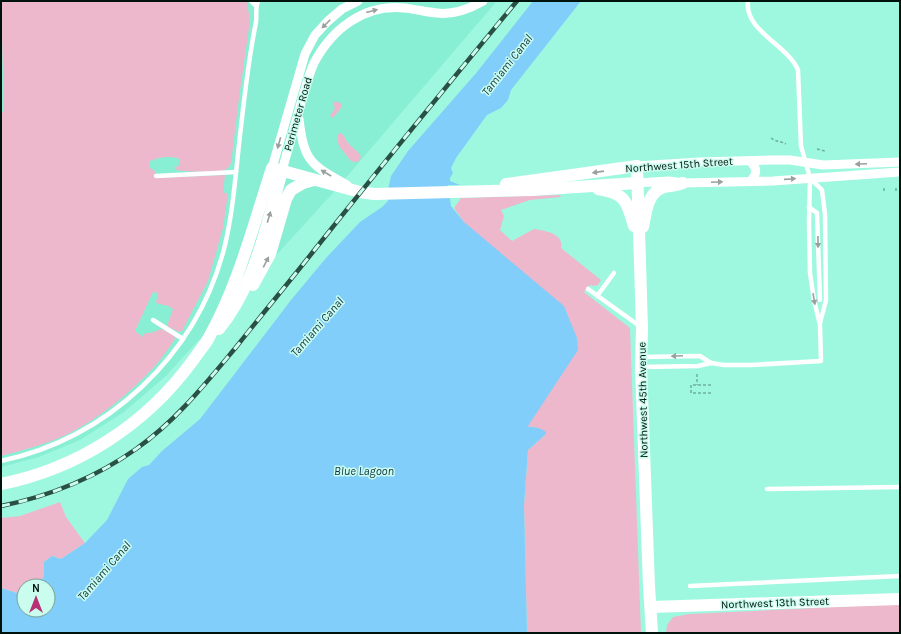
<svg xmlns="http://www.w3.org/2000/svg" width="901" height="634" viewBox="0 0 901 634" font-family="Karla,sans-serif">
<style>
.built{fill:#89efd4}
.green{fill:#eeb8cc}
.water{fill:#81cefa}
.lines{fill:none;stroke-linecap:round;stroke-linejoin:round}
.path{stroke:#6db19e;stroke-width:1.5;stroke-dasharray:3 2;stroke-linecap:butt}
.service{stroke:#fff;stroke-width:4.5}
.minor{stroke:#fff;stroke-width:9}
.tertiary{stroke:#fff;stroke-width:12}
.rail-casing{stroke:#2a5044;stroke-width:4.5}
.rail{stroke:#cafdee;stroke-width:3;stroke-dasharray:9;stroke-linecap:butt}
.oneway{fill:#99a09e}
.labels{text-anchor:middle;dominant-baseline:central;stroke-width:3;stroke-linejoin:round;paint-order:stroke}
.street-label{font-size:11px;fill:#00120c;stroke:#cafdee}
.water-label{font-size:12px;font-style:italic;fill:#103346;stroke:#cafdee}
</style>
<rect width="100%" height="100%" fill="#9ef8df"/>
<polygon class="built" points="1,1 497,1 332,194 166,376 124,412 80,440 39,457 1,467"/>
<g class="green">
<path d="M 1,1 L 247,1 L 250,21 L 239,98 L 231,163 C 230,166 228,168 225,170 C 217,173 185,172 177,170 L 174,167 L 178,167 L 180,161 L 178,158 C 167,156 160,157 150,161 L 150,168 L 155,171 L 156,178 L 225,175 L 223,193 L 228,193 L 223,228 L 208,281 L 182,331 L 179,332 L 167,326 L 173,309 L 168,306 L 156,303 L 158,293 L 153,292 L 135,331 L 143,337 L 145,333 L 151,333 L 161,329 L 174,335 L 175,339 C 169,348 162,358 155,366 C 130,393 100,418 68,434 C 47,444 24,450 1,456 L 1,112 L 4,112 Z"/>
<polygon points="334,102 339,102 341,104 341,108 333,118 330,116 335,108 333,104"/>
<path d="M 339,133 L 341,133 C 345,136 346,141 349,144 C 353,149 359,151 361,157 L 359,161 L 356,162 L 351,161 L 339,146 L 337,138 Z"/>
<path d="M 560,195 L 561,197 L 530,200 L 501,210 L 504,216 L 500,230 L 512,241 L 534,229 C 545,231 564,233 561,248 L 601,280 L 598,285 L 594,286 L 590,285 L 584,292 L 630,328 L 641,633 L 527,633 L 524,505 L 528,450 L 546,434 L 534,427 L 528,427 L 464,222 L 454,208 L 461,198 Z"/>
<polygon points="60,502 66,517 85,543 61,559 52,556 44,562 44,576 37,586 24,586 24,593 20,594 1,588 1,518 20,516"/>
<polygon points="900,604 900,633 666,633 667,625 673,617 689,614"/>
</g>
<path class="water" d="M 533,1 L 581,1 L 511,90 L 508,100 L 501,108 L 487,115 L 456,158 L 451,168 L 453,173 L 450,178 L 450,181 L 460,185 L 448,185 L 451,206 L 464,222 L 564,306 L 577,338 L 578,350 L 528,426 L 529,427 C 535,427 541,428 546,432 L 546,434 L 528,450 L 524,505 L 527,633 L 1,633 L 1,588 L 20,594 L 24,593 L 24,610 L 48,610 L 48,586 L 37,586 L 44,576 L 44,562 L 52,556 L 61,559 L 85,543 L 107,520 L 128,479 L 142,467 L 149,465 L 162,451 L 200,419 L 291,300 L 326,258 L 360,222 L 382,207 L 388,201 L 388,190 L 391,176 L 408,151 L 477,72 Z"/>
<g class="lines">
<g class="path">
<path d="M 771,138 C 776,142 781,141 786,144"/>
<polyline points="817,149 825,151"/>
<polyline points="884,188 884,192"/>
<polyline points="896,188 896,191"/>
<polyline points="697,374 697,385"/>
<polyline points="711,385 691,385 691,393 711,393"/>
</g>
<g class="service">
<polyline points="251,1 256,6"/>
<polyline points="156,176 236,172"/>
<polyline points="811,179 822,190 825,214 826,300 820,323"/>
<polyline points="809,207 817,213 820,300"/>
<polyline points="588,289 641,327"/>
<polyline points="597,296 614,273"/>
<polyline points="153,320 183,339"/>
<polyline points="641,357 700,356 711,363"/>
<path d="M 641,367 L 698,366 L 711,363 L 724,365 L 751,365 L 821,361 L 820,325 L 814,300 L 810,273 L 809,223 L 810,178 L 801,146 L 798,70 C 788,45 744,31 748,1"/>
<path d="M 1,461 C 108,438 196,356 224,249 C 234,209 236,167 241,127 C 245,91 249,57 256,22 C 257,15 255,8 258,1"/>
<polyline points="767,489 900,487"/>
<polyline points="690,586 900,576"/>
</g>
<g class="minor">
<path d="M 299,119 C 304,162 311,165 347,185"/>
<path d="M 750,161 C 758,169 757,173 751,181"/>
<polyline points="637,166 699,162 770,160 790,160 823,165 900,162"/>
<polyline points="272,168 305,54 315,35 328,21 342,9 358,1"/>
<path d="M 282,171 C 288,148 295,126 301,103 C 305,90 308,76 314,63 C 332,29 364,4 404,8 C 415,9 426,12 437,13 C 453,15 469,9 483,1"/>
<polyline points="637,183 669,181 683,183 773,181 900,172"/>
</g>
<g class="tertiary">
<polyline points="506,184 637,166 642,328 641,367 649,586 652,633"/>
<path d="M 598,189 C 625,193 627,201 634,226"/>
<path d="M 643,227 C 646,213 647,192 664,187 C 670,186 677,185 683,183"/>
<polyline points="253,285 270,254 286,199 291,190 303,183 314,180"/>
<path d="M 219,329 C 255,285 267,224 282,171"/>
<path d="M 1,484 C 77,469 145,425 191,363 C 196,356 202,348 207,341 C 238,287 253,226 272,168 L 360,192 L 374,194 L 532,190 L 637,183"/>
<polyline points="651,607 900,599"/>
</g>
<defs>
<path id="rail" d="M 1,506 C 50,496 95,478 136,449 C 176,421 206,383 237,346 C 263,313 290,281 316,248 C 382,165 449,83 517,1"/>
</defs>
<use href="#rail" class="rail-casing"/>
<use href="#rail" class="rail"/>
</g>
<defs><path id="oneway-solid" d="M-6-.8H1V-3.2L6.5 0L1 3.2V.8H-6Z"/></defs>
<g class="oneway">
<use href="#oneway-solid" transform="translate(372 11) rotate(-15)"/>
<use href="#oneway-solid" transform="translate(326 24) rotate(135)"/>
<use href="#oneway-solid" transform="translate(279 143) rotate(106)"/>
<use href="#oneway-solid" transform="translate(861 164) rotate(178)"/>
<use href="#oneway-solid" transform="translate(598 172) rotate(172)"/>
<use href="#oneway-solid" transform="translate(326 173) rotate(-150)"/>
<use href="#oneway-solid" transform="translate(790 179) rotate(-4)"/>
<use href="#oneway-solid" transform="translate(717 182) rotate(-2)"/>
<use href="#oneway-solid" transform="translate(269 217) rotate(-74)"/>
<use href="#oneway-solid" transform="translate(818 242) rotate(89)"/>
<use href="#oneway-solid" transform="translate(266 262) rotate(-63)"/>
<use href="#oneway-solid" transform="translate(814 299) rotate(80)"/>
<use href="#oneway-solid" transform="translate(677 356) rotate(178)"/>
</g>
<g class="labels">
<g class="street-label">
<text transform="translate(298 114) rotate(-74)">Perimeter Road</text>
<text transform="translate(679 165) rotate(-4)">Northwest 15th Street</text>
<text transform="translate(643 400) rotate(-91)">Northwest 45th Avenue</text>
<text transform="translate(775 603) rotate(-2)">Northwest 13th Street</text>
</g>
<g class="water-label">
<text transform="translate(507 65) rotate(-52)">Tamiami Canal</text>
<text transform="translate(317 327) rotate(-49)">Tamiami Canal</text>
<text x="364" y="471">Blue Lagoon</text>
<text transform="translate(104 571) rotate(-49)">Tamiami Canal</text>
</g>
</g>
<rect width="901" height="634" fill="none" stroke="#00120c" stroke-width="4"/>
<g transform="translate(36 598)"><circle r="19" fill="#cafdee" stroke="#799f94"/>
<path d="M0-3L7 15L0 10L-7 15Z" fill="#b73173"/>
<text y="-6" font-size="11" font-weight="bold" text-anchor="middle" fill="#00120c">N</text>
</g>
</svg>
